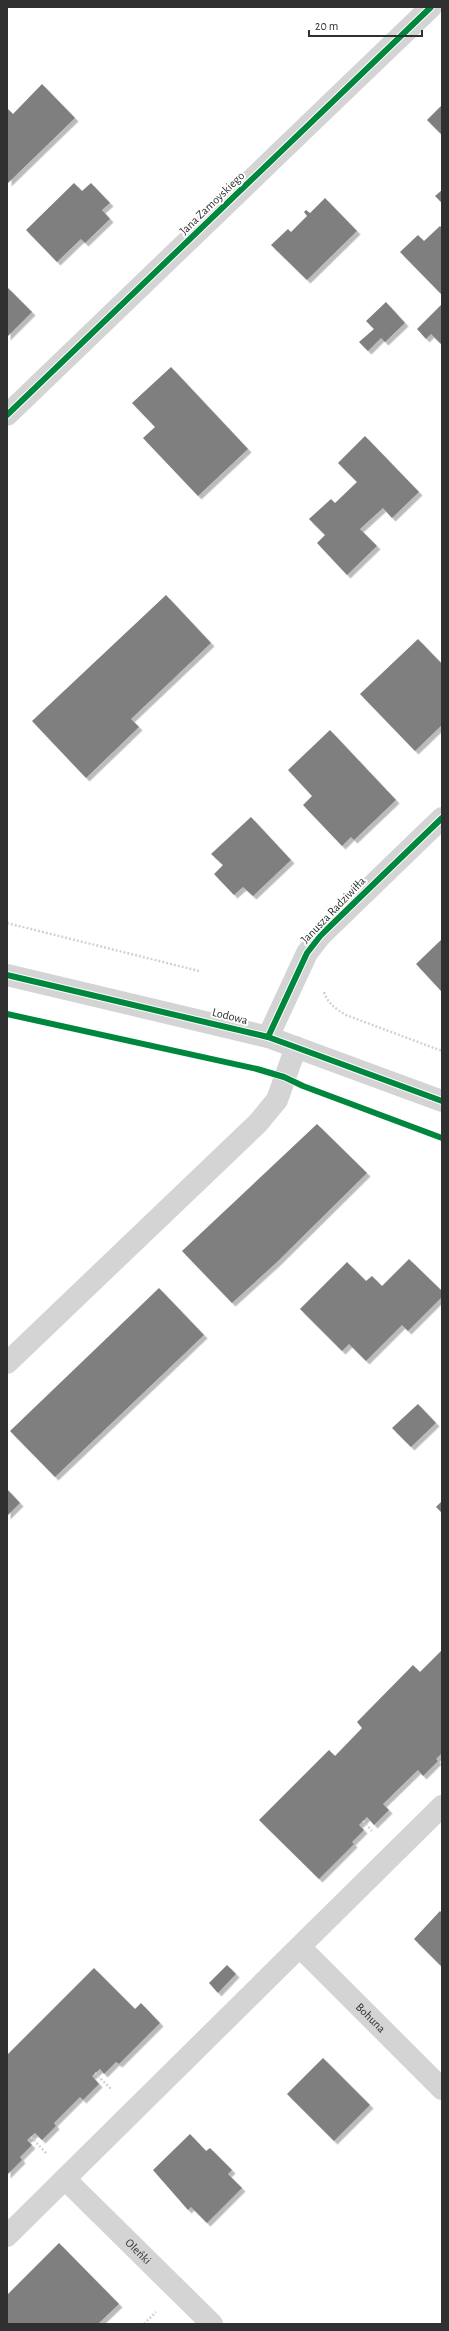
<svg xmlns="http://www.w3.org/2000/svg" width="449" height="2331" viewBox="0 0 449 2331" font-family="'Alegreya Sans',sans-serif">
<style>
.building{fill:#7f7f7f;filter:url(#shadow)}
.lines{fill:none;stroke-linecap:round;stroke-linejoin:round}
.path{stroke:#d3d3d3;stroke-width:2.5;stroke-dasharray:2 2;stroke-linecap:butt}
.minor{stroke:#d4d4d4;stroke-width:22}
.cycleway-casing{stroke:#fff;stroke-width:8}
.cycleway{stroke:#00873e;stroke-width:6}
.labels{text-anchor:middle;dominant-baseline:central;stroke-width:4;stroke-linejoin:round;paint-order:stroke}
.street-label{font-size:12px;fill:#303030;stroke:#fff}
</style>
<defs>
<filter id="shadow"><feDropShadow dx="3.5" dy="3.5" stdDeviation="0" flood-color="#0004"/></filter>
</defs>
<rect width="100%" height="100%" fill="#fff"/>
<g class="building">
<polygon points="42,84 75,118 8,183 7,108 13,114"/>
<polygon points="442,105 442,135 427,120"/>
<polygon points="74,183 82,191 91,183 110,203 102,210 110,219 85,243 81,239 57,262 26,230"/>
<polygon points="442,190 442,203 435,196"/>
<polygon points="325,198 357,231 307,280 271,245 288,229 291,232 307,216 304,212 306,210 310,213"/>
<polygon points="440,226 442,228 442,295 400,252 418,235 424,241"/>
<polygon points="7,287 32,312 7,337"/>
<polygon points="386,302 405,323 385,342 381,338 368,351 359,342 374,329 366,321"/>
<polygon points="442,304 442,345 431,334 426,339 417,329"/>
<polygon points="171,367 248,449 198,496 143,438 155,427 132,403"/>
<polygon points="365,436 419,492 392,518 383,508 360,529 377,546 347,575 317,543 325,535 309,519 331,499 335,503 357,482 338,463"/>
<polygon points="166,595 211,643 131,719 139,727 86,778 32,721"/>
<polygon points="418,639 442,664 442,725 415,751 360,694"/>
<polygon points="330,730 396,800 354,840 351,837 342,846 303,805 312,796 288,770"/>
<polygon points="251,817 291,860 253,896 243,887 234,895 214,874 223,865 211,854"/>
<polygon points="442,939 442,992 416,964"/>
<polygon points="317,1124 367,1173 276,1263 232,1303 182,1251"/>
<polygon points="409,1259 442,1291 442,1297 408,1331 402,1325 366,1361 349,1344 342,1351 300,1309 347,1262 366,1281 372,1276 382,1286"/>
<polygon points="159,1288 204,1335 55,1477 10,1431"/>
<polygon points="418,1404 436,1423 411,1447 392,1428"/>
<polygon points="7,1489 20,1503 7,1516"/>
<polygon points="442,1501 442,1513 436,1507"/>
<polygon points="442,1650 442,1753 436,1759 438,1761 423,1776 418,1770 383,1804 389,1810 374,1825 367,1817 359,1825 364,1830 352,1842 354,1844 319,1879 259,1820 329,1750 335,1756 362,1728 357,1722 413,1665 420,1672"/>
<polygon points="440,1911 442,1913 442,1967 414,1939"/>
<polygon points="227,1965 236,1974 218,1993 209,1983"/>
<polygon points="94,1968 135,2009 141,2003 160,2023 119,2064 116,2062 104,2074 100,2069 92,2076 99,2084 83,2100 80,2097 54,2123 56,2126 42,2140 35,2133 27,2140 32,2145 20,2157 22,2160 7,2175 7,2055"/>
<polygon points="323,2058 370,2105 334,2141 287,2094"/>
<polygon points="190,2134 206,2151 210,2148 232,2170 228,2174 242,2188 207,2223 191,2207 188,2210 153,2170"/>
<polygon points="59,2243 119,2304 98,2324 7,2324 7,2295"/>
</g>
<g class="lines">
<g class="path">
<polyline points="7,923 199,971"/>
<path d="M 324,992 C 328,1004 336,1009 346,1015 L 442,1051"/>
<polyline points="363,1821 372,1831"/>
<polyline points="95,2073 112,2090"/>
<polyline points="31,2137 47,2154"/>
<polyline points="144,2324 156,2312"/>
</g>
<g class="minor">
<polyline points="7,415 431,7"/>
<polyline points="7,975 268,1037 442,1101"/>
<polyline points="268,1037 307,953 321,935 442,818"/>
<polyline points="7,1363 258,1123 277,1100 296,1047"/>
<path id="s1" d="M 300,1947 L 442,2089"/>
<path id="s2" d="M 65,2179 L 212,2324"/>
<polyline points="7,2236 442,1806"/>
</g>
<defs>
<g id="cycleway">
<polyline points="7,415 431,7"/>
<polyline points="7,975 268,1037 442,1101"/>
<polyline points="7,1014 257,1069 284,1077 303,1086 442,1138"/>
<polyline points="268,1037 307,953 321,935 442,818"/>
</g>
</defs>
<use href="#cycleway" class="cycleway-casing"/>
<use href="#cycleway" class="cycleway"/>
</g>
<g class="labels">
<g class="street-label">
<text transform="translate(212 203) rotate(-44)">Jana Zamoyskiego</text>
<text transform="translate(333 910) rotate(-46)">Janusza Radziwiłła</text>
<text transform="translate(230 1016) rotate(14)">Lodowa</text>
<text stroke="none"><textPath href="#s1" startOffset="100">Bohuna</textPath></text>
<text stroke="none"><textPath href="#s2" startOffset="103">Oleńki</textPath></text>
</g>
</g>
<rect width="449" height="2331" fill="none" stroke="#303030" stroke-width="16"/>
<path d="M309 30v6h113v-6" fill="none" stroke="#303030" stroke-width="2"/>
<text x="315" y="30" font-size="12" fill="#303030" stroke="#ffffff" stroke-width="3" paint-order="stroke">20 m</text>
</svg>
